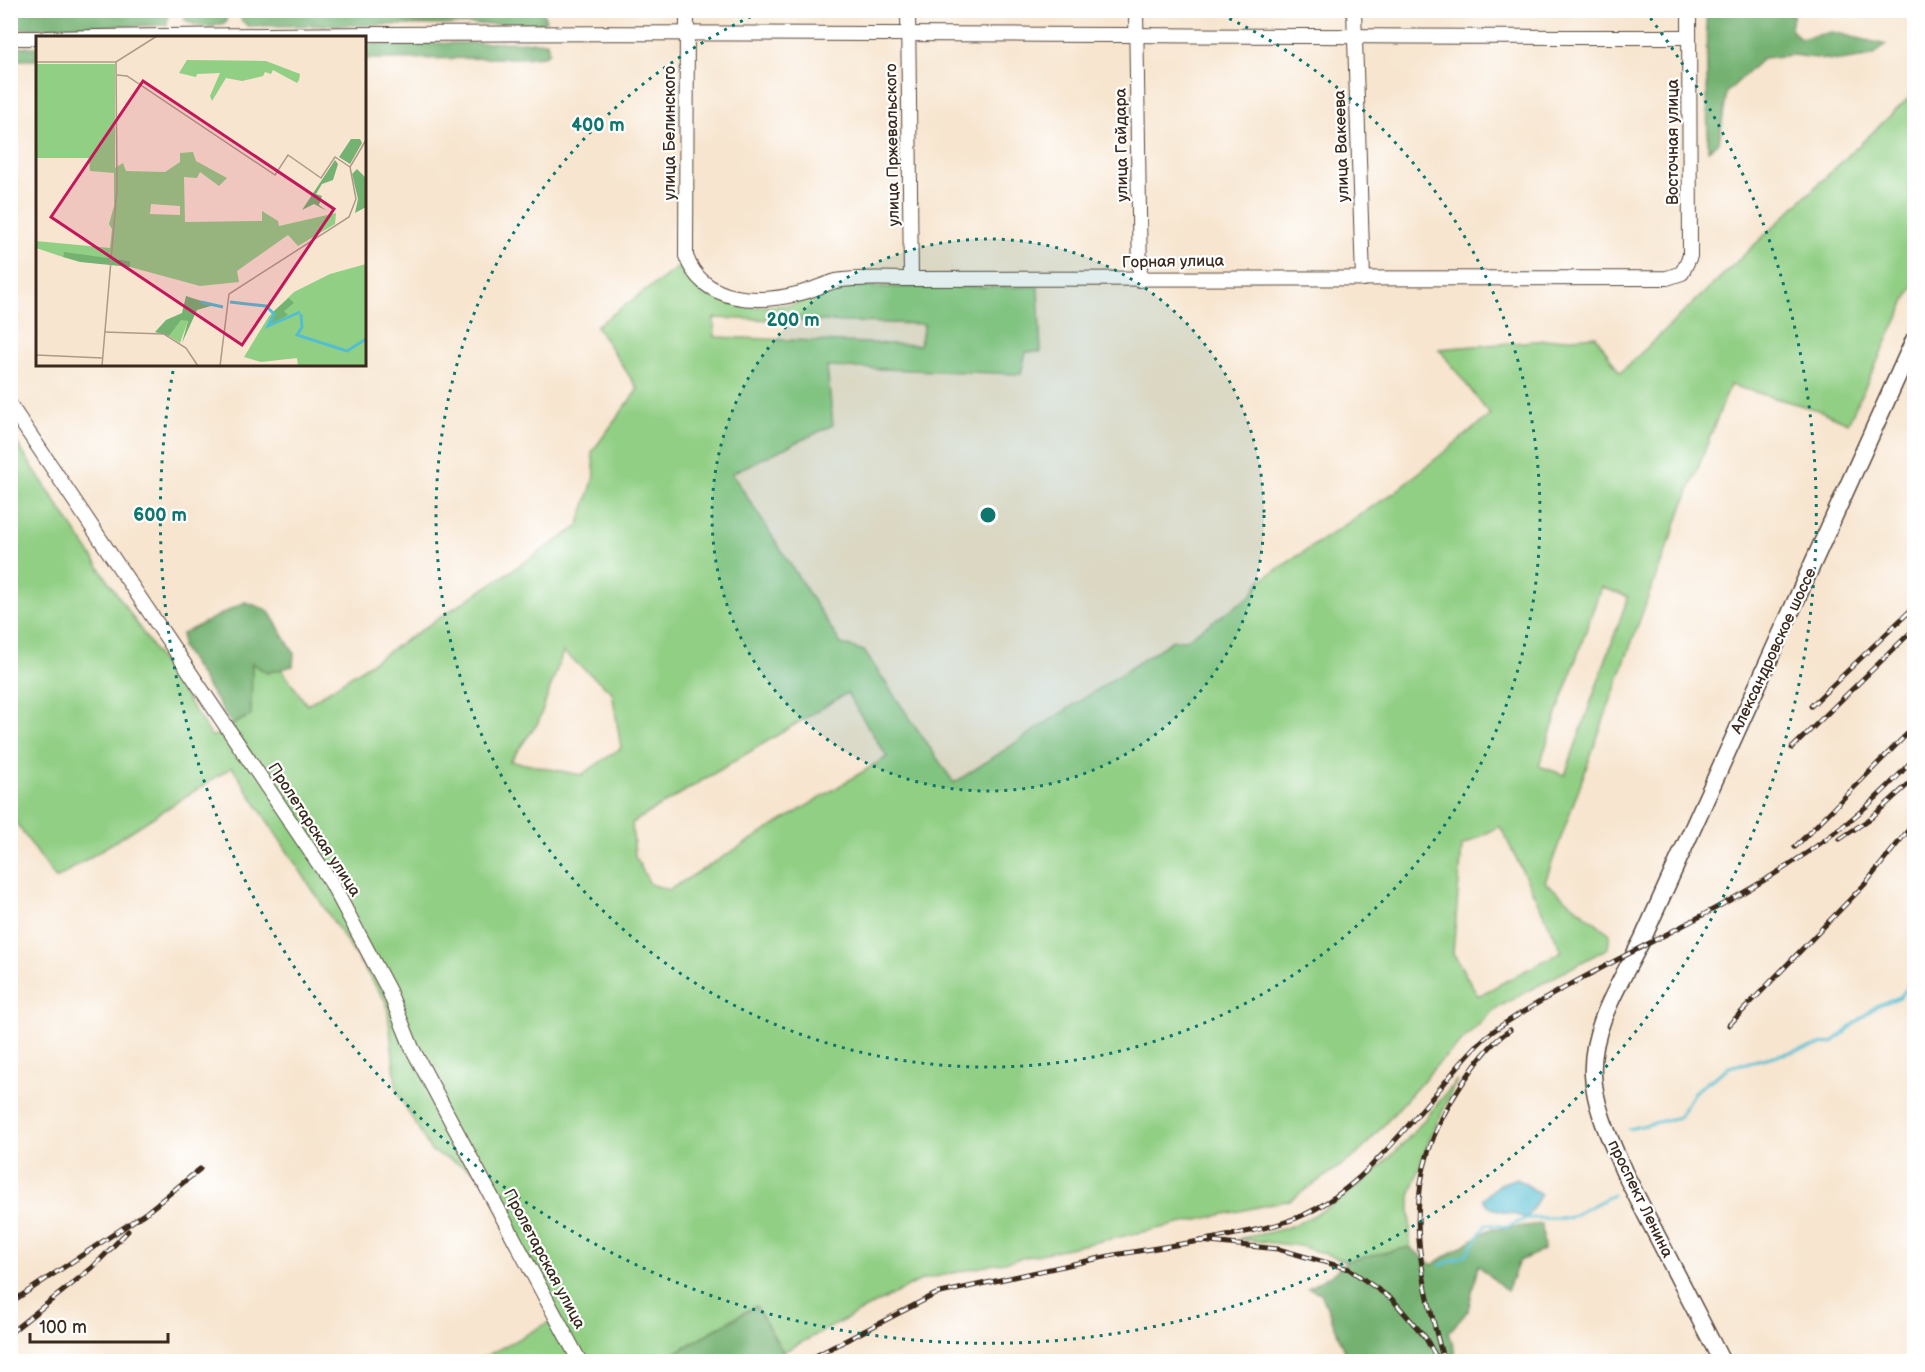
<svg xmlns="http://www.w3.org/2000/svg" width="1925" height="1372" viewBox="0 0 1925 1372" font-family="'Balsamiq Sans',sans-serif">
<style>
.green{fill:#91cf84;stroke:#667c51;stroke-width:1.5;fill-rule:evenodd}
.forest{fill:#74b272;stroke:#586e48;stroke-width:1.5}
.water{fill:#54bed1;stroke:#487478;stroke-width:1.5}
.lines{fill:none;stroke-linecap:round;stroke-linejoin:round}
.stream{stroke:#54bed1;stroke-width:3}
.minor-casing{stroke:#574639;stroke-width:16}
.major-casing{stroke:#574639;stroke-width:19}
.minor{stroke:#fff;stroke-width:14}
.major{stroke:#fff;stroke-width:16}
.rail-casing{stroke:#3b2a1e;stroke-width:5}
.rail{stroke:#fff;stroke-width:3;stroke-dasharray:9;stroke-linecap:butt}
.ring{fill:none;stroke:#0f766e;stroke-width:3;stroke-dasharray:3 6}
.labels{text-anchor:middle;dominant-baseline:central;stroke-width:4.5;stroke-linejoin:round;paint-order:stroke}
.street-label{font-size:16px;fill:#3b2a1e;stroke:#fff}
.inset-river{fill:none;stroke:#54bed1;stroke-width:3}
.inset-road{fill:none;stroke:#ac9a88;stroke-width:1.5}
.view{fill:#c2185b;fill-opacity:0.15;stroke:#c2185b;stroke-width:3}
.inset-edge{fill:none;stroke:#3b2a1e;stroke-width:3}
.centre{fill:#0f766e;stroke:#fff;stroke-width:3}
.ring-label{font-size:18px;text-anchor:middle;font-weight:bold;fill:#0f766e;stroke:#fff;stroke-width:4.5;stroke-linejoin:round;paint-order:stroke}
</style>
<rect width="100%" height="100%" fill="#fff"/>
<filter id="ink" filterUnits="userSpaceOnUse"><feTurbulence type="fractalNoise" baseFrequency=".0167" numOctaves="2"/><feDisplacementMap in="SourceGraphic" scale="12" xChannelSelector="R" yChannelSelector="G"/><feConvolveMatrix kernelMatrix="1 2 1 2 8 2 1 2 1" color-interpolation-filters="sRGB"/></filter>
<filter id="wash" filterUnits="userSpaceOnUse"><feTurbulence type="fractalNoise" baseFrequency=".008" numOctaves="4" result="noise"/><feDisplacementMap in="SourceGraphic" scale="24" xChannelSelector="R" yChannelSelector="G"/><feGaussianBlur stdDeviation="1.35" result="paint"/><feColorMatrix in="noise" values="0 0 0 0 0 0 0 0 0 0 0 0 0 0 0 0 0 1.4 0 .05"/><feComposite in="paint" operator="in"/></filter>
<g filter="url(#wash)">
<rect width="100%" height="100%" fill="#f7e5cf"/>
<g class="green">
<path d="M 1914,93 L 1914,284 L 1848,423 L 1821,411 L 1730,385 L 1647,600 L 1545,882 L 1610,934 L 1608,948 L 1495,1009 L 1437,1065 L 1358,1154 L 1290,1200 L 921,1280 L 783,1352 L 755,1306 L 661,1361 L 477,1361 L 559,1317 L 481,1174 L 431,1151 L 397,1092 L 387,1003 L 232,767 L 56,879 L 11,816 L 10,433 L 212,737 L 250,715 L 251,662 L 267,673 L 280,667 L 307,705 L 578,527 L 595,475 L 592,452 L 638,389 L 596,326 L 683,264 L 699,286 L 744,307 L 792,305 L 827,290 L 851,287 L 1038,287 L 1041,352 L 1026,352 L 1021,374 L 827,367 L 833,425 L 732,473 L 841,644 L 864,651 L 954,783 L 1173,640 L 1185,640 L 1252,595 L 1261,580 L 1395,492 L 1490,415 L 1439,349 L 1596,336 L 1620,373 ZM 714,318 L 924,324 L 924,325 L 920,345 L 715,337 ZM 1601,587 L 1628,597 L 1565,775 L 1539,766 ZM 563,652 L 612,692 L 621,748 L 581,775 L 510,761 L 538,723 ZM 847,693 L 887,757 L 669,890 L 650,884 L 635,856 L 632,823 ZM 1500,826 L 1562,951 L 1478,996 L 1453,953 L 1462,846 Z"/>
<path d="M 1457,1080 L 1428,1143 L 1410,1196 L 1410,1247 L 1347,1261 L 1300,1246 L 1238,1239 C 1254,1235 1273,1233 1288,1227 C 1361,1199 1409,1139 1457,1080 Z"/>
</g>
<g class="forest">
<polygon points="543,10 546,21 538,24 248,26 241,20 244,11"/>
<polygon points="10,11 168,12 167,25 11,29"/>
<polygon points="1706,11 1794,11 1791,29 1800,39 1832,32 1886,45 1873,56 1840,61 1793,55 1763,58 1727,92 1719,142 1708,150"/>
<path d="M 184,12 L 227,12 L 226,22 C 211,29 197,29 184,19 Z"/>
<polygon points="547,42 549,53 543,56 523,58 365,59 365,44"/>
<rect x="11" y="47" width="26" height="13"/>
<polygon points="245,602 268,610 294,653 293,666 267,673 252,663 251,715 232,725 182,647 182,634"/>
<polygon points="1542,1224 1544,1250 1519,1261 1507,1291 1478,1265 1468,1311 1449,1332 1457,1361 1349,1361 1321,1293 1308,1288 1334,1273 1347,1261 1410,1247 1432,1265 1488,1230"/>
<polygon points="756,1306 783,1352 764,1361 661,1361"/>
</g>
<polygon class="water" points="1516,1178 1541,1194 1527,1218 1491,1208 1483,1199 1498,1185"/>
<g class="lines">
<g class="stream">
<polyline points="1629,1129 1679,1117 1694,1092 1729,1067 1833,1042 1876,1006 1900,997 1911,984 1914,984"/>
<polyline points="1441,1265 1467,1254 1486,1224 1508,1227 1527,1218 1568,1218 1613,1195"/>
</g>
</g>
</g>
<g filter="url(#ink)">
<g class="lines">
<defs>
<g id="minor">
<path d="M 687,10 L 686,256 C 703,304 759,304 801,293 C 813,290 824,284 836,281 C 859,277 887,279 911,279 L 1667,278 L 1682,273 L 1690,256 L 1689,10"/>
<polyline points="908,10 911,279"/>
<polyline points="1136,10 1140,280"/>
<polyline points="1354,10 1363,279"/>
<polyline points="10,38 38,38"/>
<path d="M 46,38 C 594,28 1142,37 1689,37"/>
<polyline points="10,405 331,882 389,991 412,1048 580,1362"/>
</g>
<path id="major" d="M 1722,1362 L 1624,1172 C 1611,1141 1595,1109 1593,1075 C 1590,1027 1622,980 1643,938 L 1914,340"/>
</defs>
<use href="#minor" class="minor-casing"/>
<use href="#major" class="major-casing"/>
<use href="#minor" class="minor"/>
<use href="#major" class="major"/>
<defs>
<g id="rail">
<polyline points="1811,706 1914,607"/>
<polyline points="1792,748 1914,629"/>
<polyline points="1840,839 1871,818 1914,779"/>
<polyline points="1795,847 1914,727"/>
<polyline points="1729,1025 1865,884 1914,823"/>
<polyline points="1914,1084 1914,1230"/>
<path d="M 1200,1241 C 1229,1235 1260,1231 1288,1221 C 1349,1201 1391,1145 1431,1099 C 1452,1075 1473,1044 1499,1027 C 1637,937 1805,887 1914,758"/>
<polyline points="10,1303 147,1212 200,1169"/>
<polyline points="10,1333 92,1268 128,1231"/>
<polyline points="804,1362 936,1294 1114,1255 1200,1241 1278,1249 1349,1269 1393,1300 1425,1337 1439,1362"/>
<path d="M 1444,1362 C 1416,1258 1397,1180 1462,1084 C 1475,1065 1490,1043 1510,1030"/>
</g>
</defs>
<use href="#rail" class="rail-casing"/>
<use href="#rail" class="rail"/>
</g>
</g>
<circle cx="988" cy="515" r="276" fill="#0f766e" fill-opacity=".12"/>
<g class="ring">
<circle cx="988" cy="515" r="276"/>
<path d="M1213 11A552 552 0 1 1 763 11"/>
<path d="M1645 11A828 828 0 1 1 173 371"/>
</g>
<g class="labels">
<g class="street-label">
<text transform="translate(670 133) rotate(-90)">улица Белинского</text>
<text transform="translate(1673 142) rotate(-90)">Восточная улица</text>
<text transform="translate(893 145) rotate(-91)">улица Пржевальского</text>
<text transform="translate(1122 145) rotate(-91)">улица Гайдара</text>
<text transform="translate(1342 146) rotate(-92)">улица Вакеева</text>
<text transform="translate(1173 262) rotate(-1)">Горная улица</text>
<text transform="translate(1774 651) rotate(-65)">Александровское шоссе</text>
<text transform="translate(314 830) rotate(57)">Пролетарская улица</text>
<text transform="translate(1640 1199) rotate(64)">проспект Ленина</text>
<text transform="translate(544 1259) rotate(62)">Пролетарская улица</text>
</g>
</g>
<g transform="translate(36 36)">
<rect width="330" height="330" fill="#f7e5cf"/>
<path d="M 151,24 L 230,25 L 264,38 L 263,44 L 261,47 L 237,34 L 235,38 L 229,36 L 227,40 L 206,45 L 190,42 L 176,65 L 174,60 L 184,37 L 161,38 L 160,41 L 143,37 ZM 0,28 L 79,28 L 79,132 L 87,127 L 90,135 L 129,136 L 144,126 L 144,117 L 157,116 L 160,125 L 191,142 L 183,150 L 164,136 L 161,142 L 148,141 L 149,186 L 226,185 L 226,175 L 242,185 L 243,190 L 300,177 L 299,188 L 262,210 L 252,199 L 201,235 L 203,246 L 164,250 L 94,231 L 94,225 L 28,217 L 27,221 L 0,212 L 0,205 L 74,212 L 76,193 L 73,188 L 78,170 L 78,137 L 54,135 L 53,122 L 0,122 ZM 115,168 L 144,170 L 144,179 L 114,178 ZM 330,228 L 330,330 L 262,330 L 261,322 L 225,326 L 208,321 L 233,280 L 258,256 L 294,238 ZM 145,283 L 152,285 L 144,307 L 133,300 Z" fill="#91cf84" fill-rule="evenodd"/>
<path d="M 315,103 L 324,103 L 326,107 L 314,128 L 303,121 ZM 299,124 L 302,128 L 297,144 L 286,148 L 280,158 L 286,160 L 283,169 L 291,175 L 278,168 L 266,174 ZM 321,133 L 330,142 L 330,171 L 319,177 L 322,163 L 316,138 ZM 28,216 L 94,225 L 94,231 L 44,226 L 27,221 ZM 150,260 L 178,269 L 161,274 L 146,307 L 152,285 L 145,284 L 133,300 L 119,296 L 130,284 L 146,277 ZM 253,262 L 258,267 L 248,275 L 252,279 L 233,289 L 238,275 Z" fill="#74b272"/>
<path class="inset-river" d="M 165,266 L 187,271M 194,266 L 230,270 L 238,278 L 232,290 L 264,276M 265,278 L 266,291 L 261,299 L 311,315 L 330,303"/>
<path class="inset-road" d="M 0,26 L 80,26 L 121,0M 81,39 L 91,40 L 239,139 L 252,119 L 285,142 L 299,121 L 314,131M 68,296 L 128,298 L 150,312 L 162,330M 0,319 L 67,322M 66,330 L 81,154 L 80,26M 184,330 L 193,258 L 313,181 L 320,163 L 314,131 L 330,104"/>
<path class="view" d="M 107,45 L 298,173 L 206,309 L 15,181 Z"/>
<rect width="330" height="330" class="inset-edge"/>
</g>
<circle cx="988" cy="515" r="9" class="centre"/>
<g class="ring-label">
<text x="598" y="131">400 m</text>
<text x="793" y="326">200 m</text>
<text x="160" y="521">600 m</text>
</g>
<rect width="1925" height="1372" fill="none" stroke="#fff" stroke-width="36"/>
<path d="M30 1333v9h138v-9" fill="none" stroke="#3b2a1e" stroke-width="3"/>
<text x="39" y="1333" font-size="18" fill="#3b2a1e" stroke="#ffffff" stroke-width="4.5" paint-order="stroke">100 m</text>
</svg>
